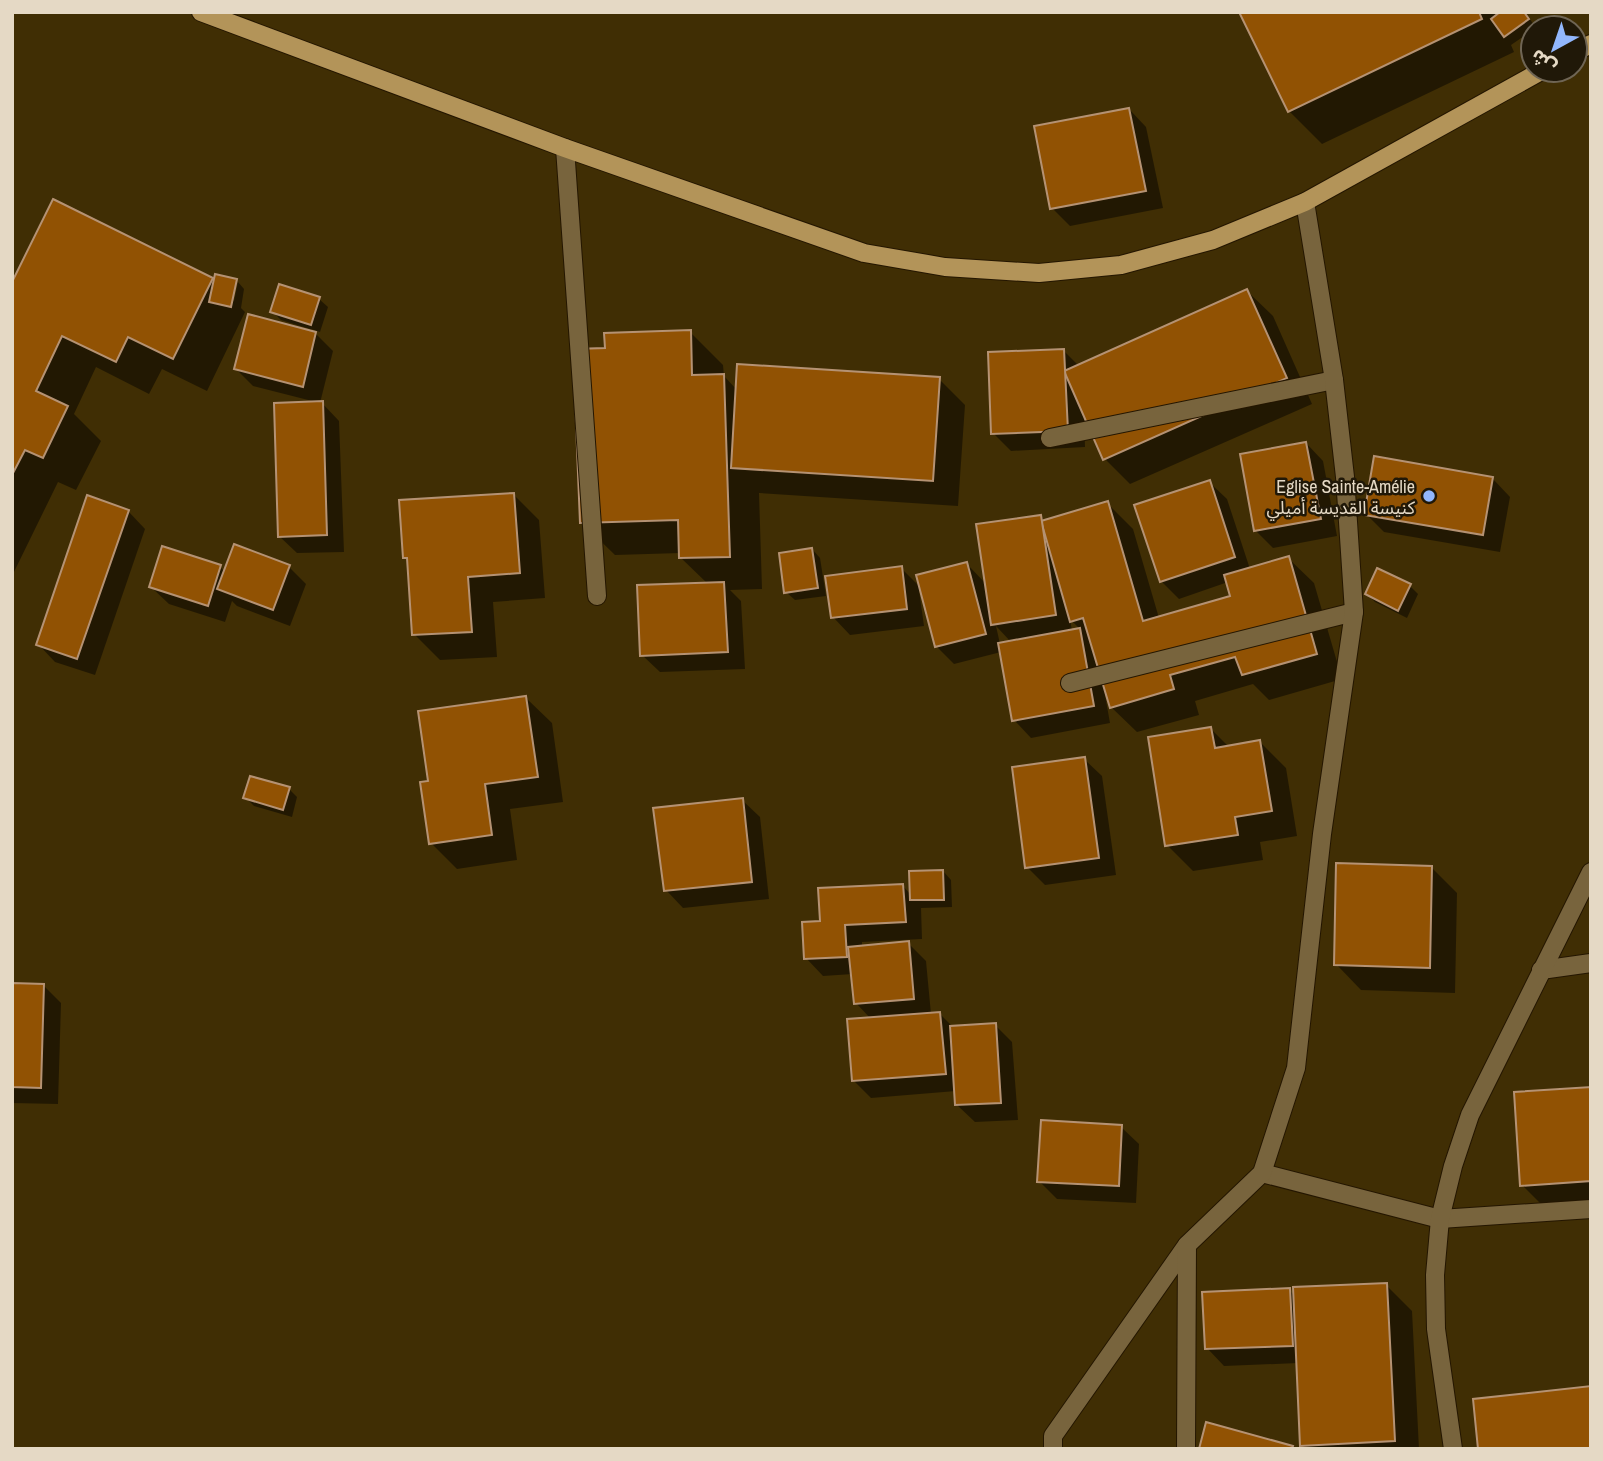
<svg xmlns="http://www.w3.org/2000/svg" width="1603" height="1461" viewBox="0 0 1603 1461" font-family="'Archivo Narrow','Noto Sans Arabic',sans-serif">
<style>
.shadow{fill:#0007;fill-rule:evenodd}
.building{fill:#915203;stroke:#b59273;stroke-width:2}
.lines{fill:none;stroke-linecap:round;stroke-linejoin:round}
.minor-casing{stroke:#241600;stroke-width:20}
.major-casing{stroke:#241600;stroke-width:20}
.minor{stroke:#78643d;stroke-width:18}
.major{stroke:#b39459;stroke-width:18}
.poi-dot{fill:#92b7fd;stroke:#201808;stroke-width:2.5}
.labels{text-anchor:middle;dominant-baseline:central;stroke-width:5;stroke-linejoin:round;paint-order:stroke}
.poi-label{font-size:18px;fill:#e5d9c5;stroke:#201808;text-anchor:end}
</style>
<rect width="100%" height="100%" fill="#402e04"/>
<g class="shadow">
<polygon points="1241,12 1495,12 1497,17 1503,12 1525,12 1536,28 1533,28 1533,30 1511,45 1514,52 1322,144 1289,111"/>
<polygon points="1129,109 1146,127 1163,208 1070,226 1052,208"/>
<polygon points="212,279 234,301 238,282 244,289 241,308 245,312 207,391 162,369 149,394 96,367 74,414 101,441 76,490 58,482 12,576 12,286"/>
<polygon points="1247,291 1273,316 1312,404 1130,484 1105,459 1084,412 1085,447 1011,451 993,433 1064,351 1079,366"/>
<polygon points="319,299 328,307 320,332 311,329 333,351 320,403 322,403 339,421 344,552 297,553 279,536 316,402 253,386 236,369 309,332 310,329 281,320 272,311"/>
<polygon points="690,332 723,365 724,376 737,390 939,379 965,405 958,506 759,493 762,589 730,590 741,601 745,669 660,672 642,655 708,584 681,558 681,553 615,555 581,522 607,350"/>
<polygon points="1306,443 1323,461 1337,536 1273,548 1255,530"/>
<polygon points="1493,479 1510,497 1500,552 1384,532 1366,514"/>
<path d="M 1209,482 L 1227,499 L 1250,569 L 1288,558 L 1314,583 L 1342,679 L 1269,700 L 1253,684 L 1195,701 L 1199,715 L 1137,732 L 1111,707 L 1108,694 L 1105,695 L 1110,723 L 1031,738 L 1014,720 L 1001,652 L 954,664 L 936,646 L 922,590 L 919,590 L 924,626 L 850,635 L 833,617 L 901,568 L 921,588 L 967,564 L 987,585 L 1040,516 L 1045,521 L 1107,503 L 1133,529 L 1159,618 L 1233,597 L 1228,582 L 1179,599 L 1161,581 ZM 1070,619 L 1081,630 L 1072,631 ZM 996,626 L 1011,642 L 1000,644 Z"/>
<polygon points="513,494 539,520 545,598 493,602 497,657 440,660 414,634 409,561 405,557"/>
<polygon points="128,511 145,529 95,675 55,662 38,644"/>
<polygon points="812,549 820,558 826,596 795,600 786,592"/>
<polygon points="220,567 225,572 289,567 306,584 290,626 237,606 232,601 225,622 169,604 151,587"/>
<polygon points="1410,586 1418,594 1407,618 1375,602 1367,594"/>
<polygon points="526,698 552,723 563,802 510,809 517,860 457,869 431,843 430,783"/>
<polygon points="1211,729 1229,747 1260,742 1286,768 1297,836 1260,842 1263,860 1193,871 1167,845"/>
<polygon points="1084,759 1102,776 1116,875 1045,885 1027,867"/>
<polygon points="289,789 297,797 292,817 254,806 245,797"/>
<polygon points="742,800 760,817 769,899 683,908 666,890"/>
<polygon points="1431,867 1457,893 1455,993 1361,990 1336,964"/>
<polygon points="943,871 951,880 952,907 921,908 922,939 862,942 862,948 908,943 926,961 931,1014 940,1014 953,1027 995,1025 1012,1042 1018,1120 975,1122 957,1105 956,1091 871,1098 853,1080 871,1019 856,1003 853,974 823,976 806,958 821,923 903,886 911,895"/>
<polygon points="12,984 43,985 61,1003 58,1104 12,1103"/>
<polygon points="1591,1088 1591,1208 1548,1211 1522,1185"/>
<polygon points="1121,1127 1139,1144 1136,1203 1057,1199 1039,1181"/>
<polygon points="1386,1285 1412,1311 1419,1449 1306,1449 1302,1445 1298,1363 1224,1366 1207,1348 1289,1290 1295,1296"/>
</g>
<g class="building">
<polygon points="1239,12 1479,12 1482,19 1288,112"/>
<polygon points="1500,12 1524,12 1529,19 1504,37 1491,19"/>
<polygon points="1129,108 1146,191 1050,209 1034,126"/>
<polygon points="53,199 213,278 173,359 128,337 116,362 62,336 36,391 68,406 43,458 25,450 12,475 12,282"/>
<polygon points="215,274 237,279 231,307 209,302"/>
<polygon points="279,284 320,297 311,325 270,312"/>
<polygon points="1247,289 1287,378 1103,460 1064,371"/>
<polygon points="248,314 316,332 303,387 234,369"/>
<polygon points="691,330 692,375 724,374 730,557 679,558 678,520 580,523 573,349 605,348 604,333"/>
<polygon points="1064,349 1068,431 991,434 988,352"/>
<polygon points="737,364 940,377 933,481 731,468"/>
<polygon points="323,401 327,535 278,537 274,403"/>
<polygon points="1306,442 1321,519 1254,531 1240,454"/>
<polygon points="1374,456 1493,477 1483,535 1364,515"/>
<polygon points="1210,480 1235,557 1160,582 1134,505"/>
<polygon points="514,493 520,573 468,577 472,632 412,635 407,558 403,558 399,500"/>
<polygon points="87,495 129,510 77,659 36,645"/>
<polygon points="1108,501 1143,621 1230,596 1224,575 1289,556 1317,654 1242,675 1235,657 1170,675 1174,689 1110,708 1083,618 1070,622 1041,521"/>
<polygon points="1041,515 1056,615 991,625 976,524"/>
<polygon points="234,544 290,565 273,610 217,589"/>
<polygon points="162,546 221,565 208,606 149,587"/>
<polygon points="812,548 818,588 784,593 779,553"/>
<polygon points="967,562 986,634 935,647 916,575"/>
<polygon points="902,566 907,609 831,618 825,576"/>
<polygon points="1377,568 1411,584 1398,611 1365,594"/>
<polygon points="724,582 728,652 640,656 637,585"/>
<polygon points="1080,628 1094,706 1012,721 998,643"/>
<polygon points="526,696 538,777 485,784 492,835 429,844 420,782 428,781 418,711"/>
<polygon points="1211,727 1215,748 1260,740 1272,811 1235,817 1238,835 1165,846 1148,737"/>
<polygon points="1085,757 1099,858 1025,868 1012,767"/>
<polygon points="250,776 290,787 283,810 243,798"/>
<polygon points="743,798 752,882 664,891 653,808"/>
<polygon points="1336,863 1432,866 1430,968 1334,965"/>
<polygon points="943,870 944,900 910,900 909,871"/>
<polygon points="903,884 906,922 845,925 847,957 804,959 802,922 820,921 818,888"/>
<polygon points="909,941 914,999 854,1004 848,947"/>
<polygon points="12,983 44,984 41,1088 12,1087"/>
<polygon points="940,1012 946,1074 852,1081 847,1019"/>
<polygon points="996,1023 1001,1103 955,1105 950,1026"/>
<polygon points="1591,1087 1591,1181 1520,1186 1514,1092"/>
<polygon points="1041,1120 1122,1125 1119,1186 1037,1182"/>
<polygon points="1387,1283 1395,1441 1300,1446 1293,1287"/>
<polygon points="1290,1288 1293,1346 1205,1349 1202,1292"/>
<polygon points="1591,1386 1591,1449 1478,1449 1473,1399"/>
<polygon points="1206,1422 1293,1446 1292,1449 1199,1449"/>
</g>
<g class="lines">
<defs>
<g id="minor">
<polyline points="565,148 597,596"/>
<polyline points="1050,438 1334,380"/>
<polyline points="1070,683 1354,612"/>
<polyline points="1541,970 1591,963"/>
<polyline points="1262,1173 1440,1219 1591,1209"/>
<polyline points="1053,1449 1053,1436 1187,1245"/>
<polyline points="1186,1449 1187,1245 1262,1173 1296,1068 1322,834 1354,612 1345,477 1334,380 1305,202"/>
<polyline points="1453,1449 1436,1329 1435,1275 1440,1219 1453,1166 1470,1115 1591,872"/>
</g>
<g id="major">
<polyline points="201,12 565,148 864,253 945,267 1039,273 1121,265 1213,240 1305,202 1543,70"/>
<polyline points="1575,52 1591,44"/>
</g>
</defs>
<use href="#minor" class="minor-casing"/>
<use href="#major" class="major-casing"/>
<use href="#minor" class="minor"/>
<use href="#major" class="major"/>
</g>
<circle class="poi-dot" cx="1429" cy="496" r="7"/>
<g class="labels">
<g class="poi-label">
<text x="1415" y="486">Eglise Sainte-Amélie<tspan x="1415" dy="21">كنيسة القديسة أميلي</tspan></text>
</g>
</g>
<rect width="1603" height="1461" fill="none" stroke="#e5d9c5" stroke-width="28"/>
<g transform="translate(1554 49) rotate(220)"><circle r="33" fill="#201808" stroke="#6f6554" stroke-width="2"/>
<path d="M0-5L12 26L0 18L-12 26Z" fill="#92b7fd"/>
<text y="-10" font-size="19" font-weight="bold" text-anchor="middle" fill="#e5d9c5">ش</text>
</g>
</svg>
